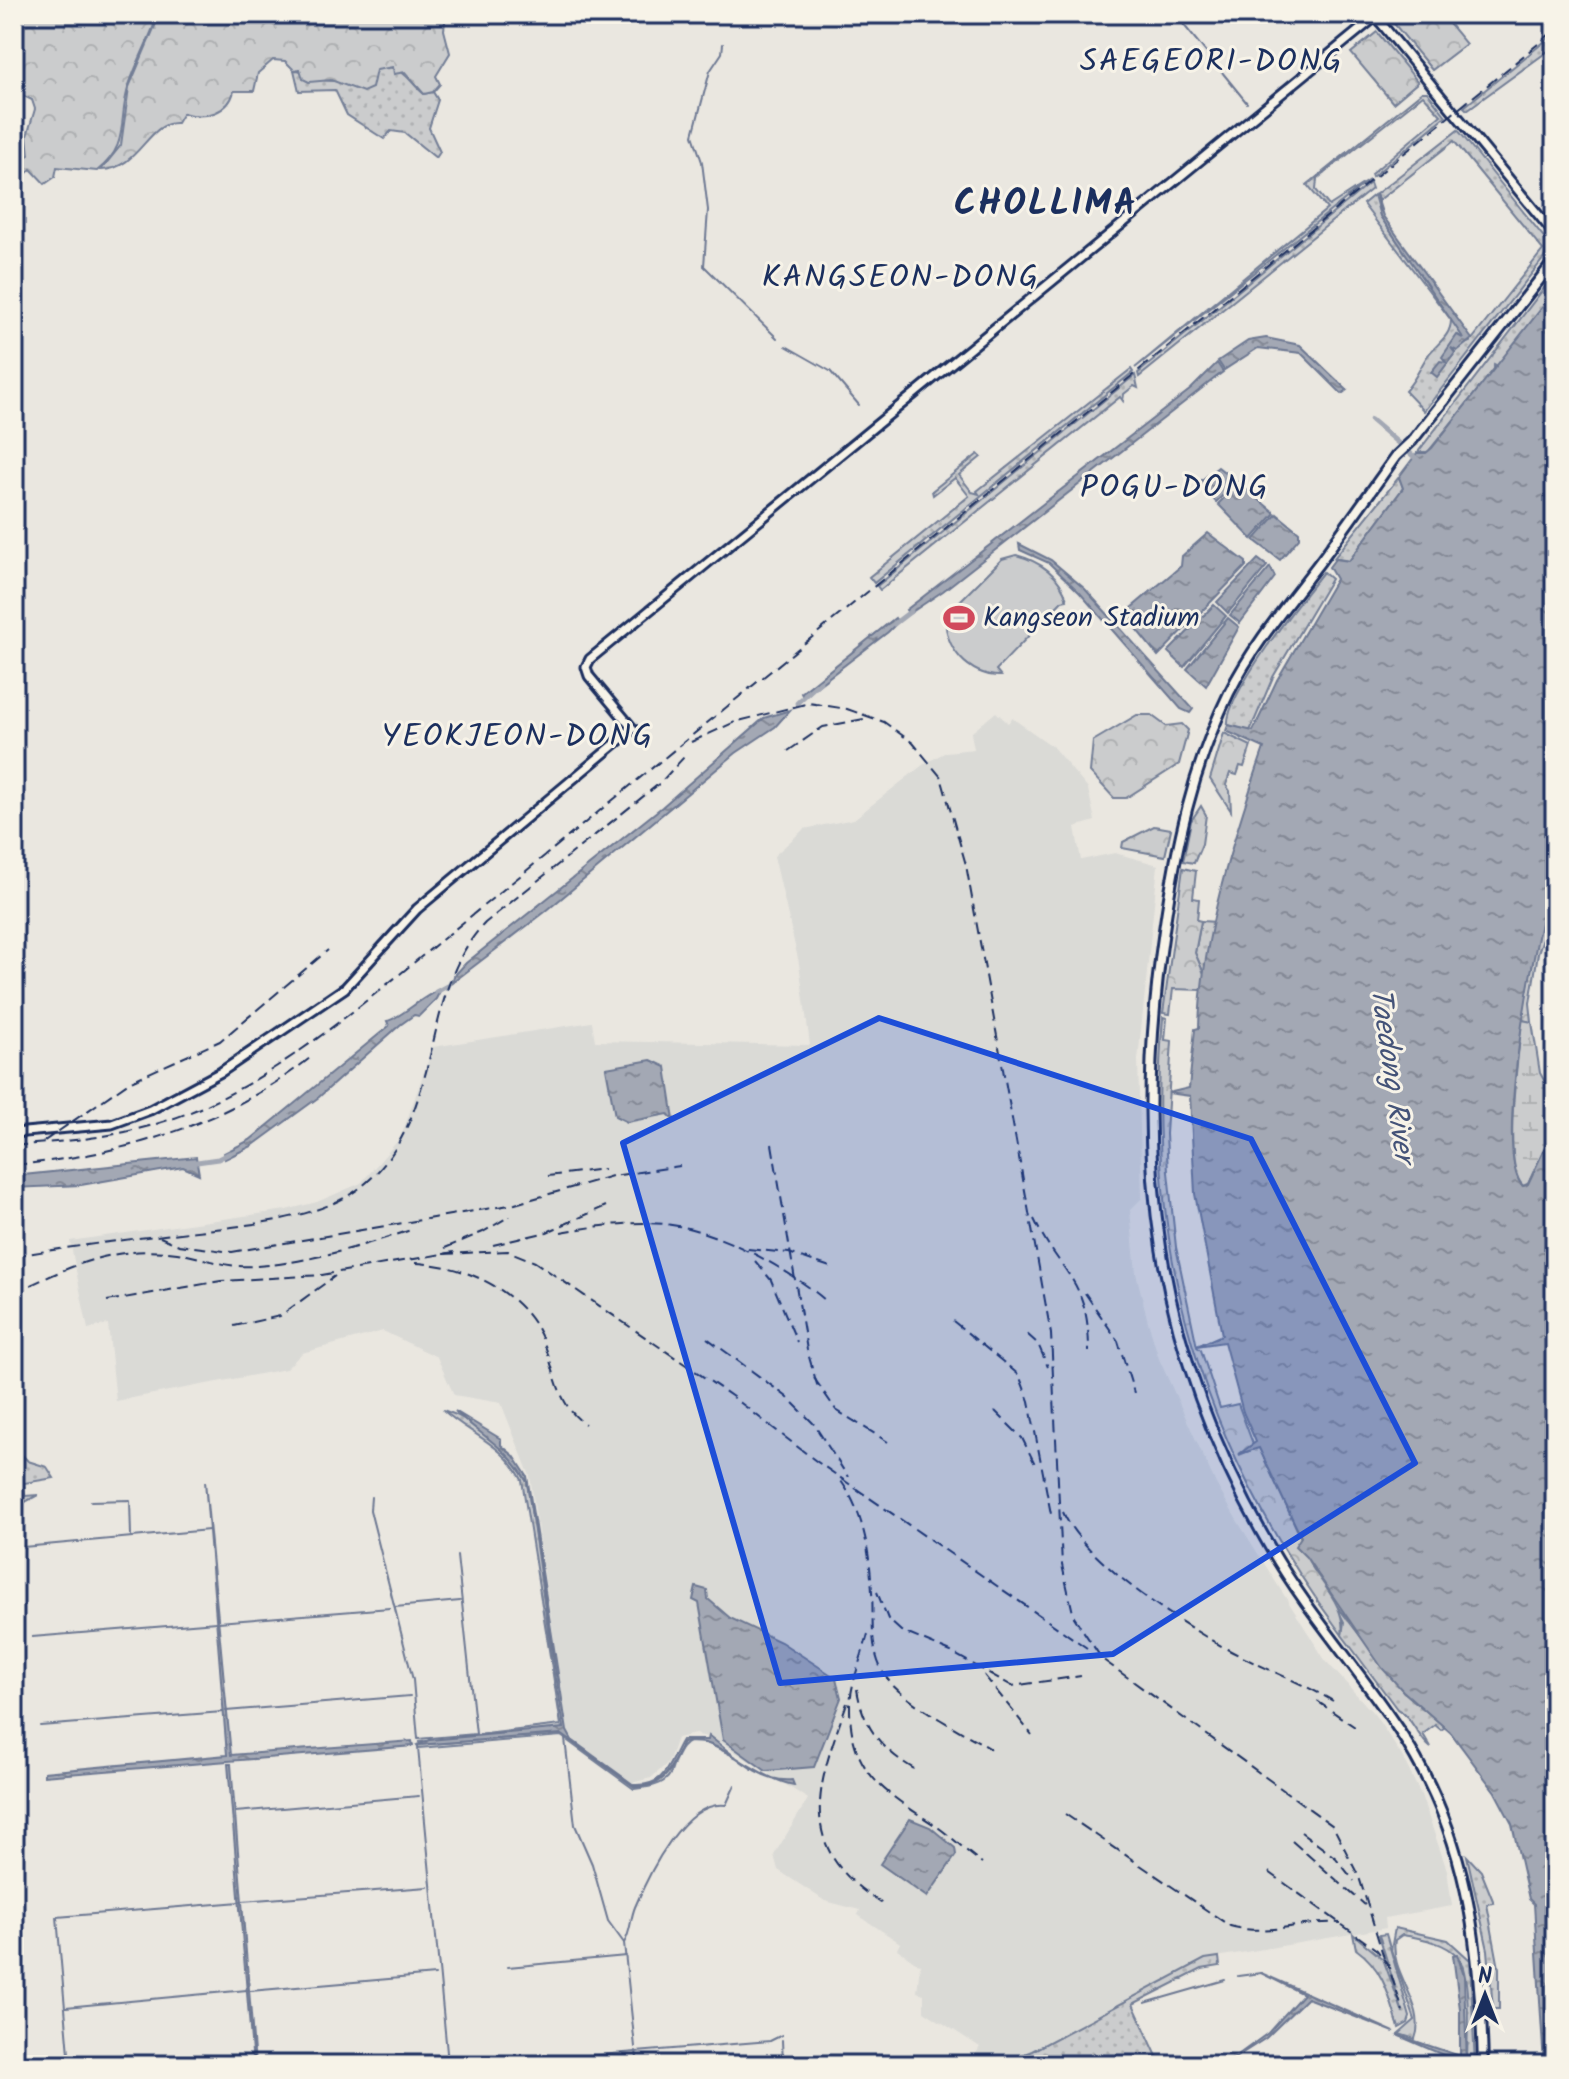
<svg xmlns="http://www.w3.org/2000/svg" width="1569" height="2079" viewBox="0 0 1569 2079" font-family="Kalam,sans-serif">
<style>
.built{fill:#dadad6}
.grass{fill:url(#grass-dots);stroke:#737e96;stroke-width:2}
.forest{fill:url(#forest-crowns);stroke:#737e96;stroke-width:2}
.wetland{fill:url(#wetland-marsh);stroke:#737e96;stroke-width:2}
.garden{fill:#cbcccd;stroke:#737e96;stroke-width:2}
.water{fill:url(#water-ripples);stroke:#6d7892;stroke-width:2}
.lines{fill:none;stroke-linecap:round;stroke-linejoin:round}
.stream{stroke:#6d7892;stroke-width:2}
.canal{stroke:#a3a8b4;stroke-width:5}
.major-casing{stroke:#1b2f5e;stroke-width:13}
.highway-casing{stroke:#1b2f5e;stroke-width:14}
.major{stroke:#f7f3e8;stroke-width:7}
.highway{stroke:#f7f3e8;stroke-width:8}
.rail{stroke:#1b2f5e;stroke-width:2;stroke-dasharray:12 6;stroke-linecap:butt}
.marked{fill:#1d4ed8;fill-opacity:0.2;stroke:#1d4ed8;stroke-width:6;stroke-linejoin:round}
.labels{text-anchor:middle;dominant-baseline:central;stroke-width:6;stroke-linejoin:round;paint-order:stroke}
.poi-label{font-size:28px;fill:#1b2f5e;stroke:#f7f3e8;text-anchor:start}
.water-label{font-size:30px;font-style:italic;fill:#445378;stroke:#f7f3e8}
.quarter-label{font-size:32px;letter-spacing:2px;fill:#1b2f5e;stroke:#f7f3e8}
.district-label{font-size:36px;font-weight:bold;letter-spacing:2px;fill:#1b2f5e;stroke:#f7f3e8}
</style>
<defs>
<pattern id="grass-dots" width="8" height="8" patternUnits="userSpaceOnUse" patternTransform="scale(2)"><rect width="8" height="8" fill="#cbcccd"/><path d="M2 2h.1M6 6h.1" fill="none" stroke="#aeb0b2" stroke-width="1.8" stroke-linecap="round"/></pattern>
<pattern id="forest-crowns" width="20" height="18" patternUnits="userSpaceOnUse" patternTransform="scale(2)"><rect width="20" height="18" fill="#cbcccd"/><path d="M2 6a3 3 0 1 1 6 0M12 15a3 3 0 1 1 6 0" fill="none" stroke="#aeb0b2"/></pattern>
<pattern id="wetland-marsh" width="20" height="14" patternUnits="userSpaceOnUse" patternTransform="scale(2)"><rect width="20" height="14" fill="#cbcccd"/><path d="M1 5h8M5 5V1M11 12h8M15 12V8" fill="none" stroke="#aeb0b2"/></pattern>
<pattern id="water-ripples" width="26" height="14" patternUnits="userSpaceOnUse" patternTransform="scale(2)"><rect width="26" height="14" fill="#a3a8b4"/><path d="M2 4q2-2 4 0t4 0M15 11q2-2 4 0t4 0" fill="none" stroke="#848996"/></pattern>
</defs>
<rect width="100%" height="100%" fill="#eae7e0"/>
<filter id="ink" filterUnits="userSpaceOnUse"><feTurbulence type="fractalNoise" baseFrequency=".0125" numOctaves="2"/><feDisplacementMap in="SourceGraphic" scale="16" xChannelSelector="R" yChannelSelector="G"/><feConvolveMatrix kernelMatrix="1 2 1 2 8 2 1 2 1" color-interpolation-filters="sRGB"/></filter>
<g filter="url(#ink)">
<polygon class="built" points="996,712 1008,723 1012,718 1052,746 1088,789 1095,821 1075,827 1081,860 1115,853 1158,865 1138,1060 1142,1198 1130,1210 1136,1273 1148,1322 1159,1359 1216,1484 1238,1522 1325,1660 1374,1714 1402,1756 1421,1795 1447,1870 1452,1906 1385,1918 1386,1928 1205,1959 1032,2051 990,2065 975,2055 980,2047 924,2011 924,1994 917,1992 920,1965 897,1949 900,1943 858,1915 860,1910 825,1901 778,1870 774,1855 808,1799 715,1739 695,1734 677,1738 668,1763 651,1778 631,1783 575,1741 567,1730 530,1476 501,1403 454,1395 437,1357 383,1331 302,1353 286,1369 116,1401 108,1324 88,1329 70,1241 286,1210 317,1202 361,1183 401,1137 433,1047 592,1022 595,1041 810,1045 799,963 774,856 804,829 854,819 924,764 946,752 974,749 971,733"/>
<g class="grass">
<polygon points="1555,33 1555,46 1467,110 1464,107"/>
<path d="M 387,67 C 406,69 410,83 424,94 L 433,92 L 438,100 L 429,128 L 440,152 L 436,158 L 405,133 L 391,131 L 384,139 L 347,115 L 335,90 L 299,91 L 294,70 C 304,69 309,77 318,79 C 336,84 355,78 372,75 L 376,70 Z"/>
<polygon points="1422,92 1427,92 1446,116 1372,177 1371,174 1441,115 1423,95 1317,179 1316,190 1329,206 1369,180 1135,368 1327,209 1307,185"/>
<path d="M 1458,130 L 1550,245 L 1544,258 L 1424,411 L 1405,391 C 1416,379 1418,371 1426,358 C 1434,345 1451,338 1451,320 L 1363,204 L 1374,195 L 1380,216 L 1461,331 L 1464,339 L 1458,335 C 1449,348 1446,363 1437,376 L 1455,353 L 1450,349 L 1470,342 L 1543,250 L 1454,141 L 1378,201 L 1376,194 Z"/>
<polygon points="1370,183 1372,189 1139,377 1138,373"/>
<polygon points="1555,274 1555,291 1498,366 1494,364 1494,370 1428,452 1418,452"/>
<polygon points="1131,369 1133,372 874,583 869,577 969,496 955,478 933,495 932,491 978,454 981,457 959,475 972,492 979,494 977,491"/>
<polygon points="1135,375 1138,388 1134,386 1124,394 1123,401 1120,397 880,590 877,586"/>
<polygon points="1399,477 1403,488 1349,561 1334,558"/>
<path d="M 1323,572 L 1331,579 L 1273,677 L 1250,731 L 1228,725 C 1224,697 1302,598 1323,572 Z"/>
<polygon points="1201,921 1216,922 1205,976 1195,953"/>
<path d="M 443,1410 C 478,1421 509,1449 527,1482 L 562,1729 L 418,1742 L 561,1725 L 522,1480 C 505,1445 469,1434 443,1410 Z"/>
<polygon points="14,1447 28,1461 47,1467 54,1478 24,1483 25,1496 38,1495 14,1508"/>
<path d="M 1334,1602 L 1403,1691 L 1445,1727 L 1441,1730 L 1435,1725 L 1423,1734 L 1431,1748 C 1417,1737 1412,1716 1397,1709 L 1342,1635 L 1344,1622 Z"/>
<path d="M 561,1734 L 635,1787 C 698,1787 654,1708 736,1757 L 707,1743 L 688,1742 C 661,1764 688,1784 634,1789 L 561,1736 L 419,1748 L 417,1745 Z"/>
<polygon points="1467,1856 1481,1871 1494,1903 1487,1904 1499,1968 1499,2009 1493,2009 1488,1950"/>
<path d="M 1395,1928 L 1448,1940 L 1470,1960 L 1475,2065 L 1467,2065 C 1467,2042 1472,1975 1458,1957 C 1447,1943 1422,1938 1402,1935 L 1395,1940 C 1389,1974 1428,2005 1415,2039 L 1399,2034 L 1415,2020 L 1391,1950 Z"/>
<path d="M 1353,1934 L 1383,1959 L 1403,2013 L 1379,1935 L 1386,1934 L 1410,2017 L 1408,2023 L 1399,2028 C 1389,1996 1384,1969 1356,1949 Z"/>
<polygon points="1219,1957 1220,1966 1202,1969 1133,2004 1161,2065 1052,2065 1049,2057 1044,2056 995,2065 1032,2051 1205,1959"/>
</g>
<g class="forest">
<path d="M 14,14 L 158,14 C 150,39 137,61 129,85 C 117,121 131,144 97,171 L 57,167 L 55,177 L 45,184 L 31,169 L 20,180 L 22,172 L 14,173 L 14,163 L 29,155 L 27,136 L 35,109 L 32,100 L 24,96 L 19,100 L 14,94 Z"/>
<path d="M 160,14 L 446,14 L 444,30 L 450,53 L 436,76 L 440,84 L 433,92 L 424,94 L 405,72 L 394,74 L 393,67 L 376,70 L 372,88 L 363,92 L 331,80 L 309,82 L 303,79 L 300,69 L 294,70 L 285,61 L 273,60 L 258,73 L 254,91 L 234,91 C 229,112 206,120 183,113 L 177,123 C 148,121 139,170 101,170 L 121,145 L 129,87 Z"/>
<polygon points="1399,14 1441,14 1466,44 1432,70 1391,20"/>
<polygon points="1377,32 1418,82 1393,103 1351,53"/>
<polygon points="1137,715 1151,715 1166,726 1182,724 1188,730 1179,764 1126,798 1114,798 1090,772 1093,741"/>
<polygon points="1224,733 1251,746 1244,767 1240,766 1237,775 1230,773 1226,785 1230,791 1231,811 1210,779"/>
<polygon points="1201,806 1206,815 1202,844 1194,863 1183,861 1191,821"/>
<polygon points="1154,826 1171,829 1165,856 1122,848 1123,842"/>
<polygon points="1183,868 1196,871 1193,898 1199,899 1197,920 1201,921 1195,953 1205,976 1202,990 1173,989 1170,1014 1163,1013"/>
<polygon points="1555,870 1555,903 1538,953 1530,1003 1532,1022 1522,1020 1534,951"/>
<path d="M 1163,1017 L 1167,1018 L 1165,1040 L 1172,1041 L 1166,1134 L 1168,1172 L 1176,1247 L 1197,1347 L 1201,1350 L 1220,1408 L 1238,1404 L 1253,1444 L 1239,1455 L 1259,1447 L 1301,1538 C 1304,1573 1348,1598 1342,1635 C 1201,1445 1143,1254 1163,1017 Z"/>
</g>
<path class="wetland" d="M 1522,1020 L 1532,1022 L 1540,1073 L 1555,1100 L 1555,1126 L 1528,1184 L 1523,1186 C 1501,1165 1519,1051 1522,1020 Z"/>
<path class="garden" d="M 1016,555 C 1039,561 1061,575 1067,600 L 1062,601 L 996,670 L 1001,676 C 969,677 942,646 946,615 L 1002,559 Z"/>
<g class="water">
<polygon points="1376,194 1383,216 1472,339 1457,351 1451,348 1455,353 1437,377 1431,372 1440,361 1446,362 1442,357 1457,335 1464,339 1380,216"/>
<path d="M 1555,291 L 1555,870 C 1539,914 1490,1157 1523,1186 L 1528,1184 L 1555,1126 L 1555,2065 L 1544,2065 L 1534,1904 L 1529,1899 L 1512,1824 L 1495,1792 L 1451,1733 L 1403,1691 L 1382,1668 L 1306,1557 L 1295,1546 L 1301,1537 L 1259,1448 L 1239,1454 L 1256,1442 L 1243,1412 L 1224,1342 L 1197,1346 L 1222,1335 L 1195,1194 L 1190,1096 L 1168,1093 L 1189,1088 L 1195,1029 L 1199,1028 C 1201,938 1235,833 1264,748 L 1226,731 L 1228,725 L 1253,731 L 1277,680 L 1336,579 L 1329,567 L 1335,559 L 1349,561 L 1403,488 L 1399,477 L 1417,453 L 1426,453 L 1432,448 Z"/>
<polygon points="1266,338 1300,345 1347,390 1342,394 1301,353 1258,348 1224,370 1218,361 1248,341"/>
<polygon points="1217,363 1223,372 1219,375 943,591 909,614 906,610 1191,389"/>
<polygon points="1218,467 1237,482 1216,502 1198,483"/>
<polygon points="1239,483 1275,513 1252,539 1218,504"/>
<polygon points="1277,514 1299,532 1299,538 1280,560 1254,540"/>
<polygon points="1208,533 1246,562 1246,566 1158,656 1124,614 1181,566 1182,556"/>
<polygon points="1019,544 1051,560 1085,589 1193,709 1190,713 1181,709 1080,593 1049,563 1020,550"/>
<polygon points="1258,559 1267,566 1228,613 1217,602"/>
<polygon points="1270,567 1275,577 1240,623 1230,615"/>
<polygon points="1214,605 1226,616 1184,667 1168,652"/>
<polygon points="895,618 898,622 888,632 803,697 801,693"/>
<polygon points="1228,618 1239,627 1206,686 1187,669"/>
<polygon points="790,710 775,727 736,753 545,912 452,983 454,976 466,963 662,807 764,718"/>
<path d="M 441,989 L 436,999 L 419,1016 L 414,1015 L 400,1025 L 319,1097 L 252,1146 L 225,1159 L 224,1153 L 250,1140 L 389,1026 L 387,1021 C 398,1020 422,996 441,989 Z"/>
<polygon points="651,1060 666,1067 674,1120 668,1114 627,1122 615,1116 606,1068"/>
<polygon points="196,1157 199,1174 183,1167 81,1185 14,1188 14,1176"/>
<path d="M 455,1411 L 501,1439 L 501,1445 L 514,1456 L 527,1476 L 567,1731 L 572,1740 L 634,1785 C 667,1787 668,1763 682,1740 L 708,1740 L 709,1736 C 733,1754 760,1783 792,1780 L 794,1785 C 756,1779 713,1731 683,1743 C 670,1767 668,1787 635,1787 L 561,1734 L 417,1745 L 429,1740 L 564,1728 L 527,1482 C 508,1447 482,1437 455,1411 Z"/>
<polygon points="205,1481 231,1755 412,1741 413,1746 44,1776 44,1772 227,1755"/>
<polygon points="696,1587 707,1590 708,1599 730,1618 781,1642 836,1678 841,1698 814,1767 766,1771 723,1740 699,1603 693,1600"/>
<polygon points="228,1764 231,1764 255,2065 253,2065"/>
<polygon points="910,1819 930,1827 955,1848 956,1855 927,1897 880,1864"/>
<polygon points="1457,1954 1464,1976 1467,2065 1457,2065 1457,2061 1397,2035 1460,2056 1460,2009 1453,1955"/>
<polygon points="1261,1973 1394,2032 1307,1998 1266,2038 1224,2065 1268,2033 1303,1994"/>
</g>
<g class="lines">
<g class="stream">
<polyline points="1156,14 1175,16"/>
<polyline points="1175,14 1247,103"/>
<polyline points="723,44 722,53 710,71 693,135 702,162 708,210 704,266 777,338"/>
<polyline points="786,346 830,371 859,405"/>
<polyline points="371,1497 370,1510 413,1680 418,1739 476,1734 457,1556"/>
<polyline points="91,1501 130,1500 131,1536"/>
<polyline points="14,1509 16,1509"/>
<polyline points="23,1547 209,1530"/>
<polyline points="395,1607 460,1601"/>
<polyline points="218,1622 390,1608"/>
<polyline points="32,1637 216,1622"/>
<polyline points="226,1711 410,1696"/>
<polyline points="40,1726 223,1712"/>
<polyline points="565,1739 575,1825 592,1864 608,1921 624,1943 635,2047"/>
<polyline points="418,1748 448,2063"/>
<polyline points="235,1812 419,1796"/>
<polyline points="242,1901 428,1887"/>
<path d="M 624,1943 C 631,1932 630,1919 635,1907 C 649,1873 684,1800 726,1805 L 735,1785"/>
<polyline points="508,1967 626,1956"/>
<polyline points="1238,1976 1261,1973"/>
<polyline points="250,1991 435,1975"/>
<polyline points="1145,2003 1225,1980"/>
<polyline points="66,2007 247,1990"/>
<polyline points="782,2040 783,2065"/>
<polyline points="636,2051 638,2065"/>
<polyline points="70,2065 57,1917 240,1902"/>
<polyline points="423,2065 443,2063"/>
<polyline points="477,2065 770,2041 782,2035"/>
</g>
<g class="canal">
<polyline points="1371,420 1418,460"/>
<polyline points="894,624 911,611"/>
<polyline points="797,703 820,682"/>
<polyline points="436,992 447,986"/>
<polyline points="190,1163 218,1159 230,1153"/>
</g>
<defs>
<g id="major">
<polyline points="1376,17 1555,235"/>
<polyline points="14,1133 112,1124 150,1110 221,1072 345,988 417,909 633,729 589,676 586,667 590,659 1379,14"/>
</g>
<path id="highway" d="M 1483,2065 C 1480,1943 1468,1834 1398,1729 C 1358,1668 1308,1613 1271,1549 C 1154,1348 1131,1157 1164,930 C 1176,846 1192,769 1229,693 C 1253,645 1287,605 1319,563 C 1345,528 1371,491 1396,456 L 1412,441 L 1555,260"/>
</defs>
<use href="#major" class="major-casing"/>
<use href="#highway" class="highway-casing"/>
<use href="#major" class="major"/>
<use href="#highway" class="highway"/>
<g class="rail">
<polyline points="691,742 735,722 809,703 847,709 884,722 913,743 941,777 966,865 1051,1334 1062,1565 1074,1617 1102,1659 1333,1826 1359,1877 1384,1958"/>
<polyline points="788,751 823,727 864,719"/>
<polyline points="43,1142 129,1082 220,1041 328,950"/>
<polyline points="772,1144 807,1350 818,1388"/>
<path d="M 14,1146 C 52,1142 91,1140 129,1131 C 235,1108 317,1040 400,974 L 1555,30"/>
<path d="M 14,1165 C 122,1155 223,1126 310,1058"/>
<polyline points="548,1176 604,1169"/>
<path d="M 1034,1219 C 1061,1276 1089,1277 1089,1352"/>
<path d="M 561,1232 C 597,1226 642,1219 678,1226 C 724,1234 790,1270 825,1300"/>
<polyline points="160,1237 179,1245 232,1252 515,1204 612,1176 680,1166"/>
<polyline points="493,1245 547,1232 606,1206"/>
<polyline points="445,1248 483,1232 510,1216"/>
<polyline points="748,1249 789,1253 833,1268"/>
<polyline points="443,1254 508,1251 535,1262 733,1397 816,1461 1087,1648"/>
<path d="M 14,1256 C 64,1248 114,1241 164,1235 C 222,1227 309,1224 357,1190 C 389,1167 408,1131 419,1095 C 439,1036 440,970 485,923 L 660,783 L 684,757"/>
<polyline points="755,1261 771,1280 797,1342"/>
<path d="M 415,1263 C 467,1265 525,1292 544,1343 C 556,1373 557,1405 585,1424"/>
<path d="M 14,1293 C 70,1266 113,1245 177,1253 C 197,1256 217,1264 237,1266 C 288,1269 362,1246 411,1230"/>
<polyline points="1085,1293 1118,1341 1134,1393"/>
<polyline points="107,1301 221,1281 322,1275 454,1252"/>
<polyline points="953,1321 1019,1375 1029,1401 1051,1514"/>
<polyline points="234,1326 280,1316 335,1276"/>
<polyline points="1027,1334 1038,1344 1048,1367"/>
<polyline points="707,1338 787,1397 813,1423 848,1477"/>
<polyline points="814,1378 836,1410 888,1442"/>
<polyline points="995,1411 1022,1438 1036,1466"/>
<path d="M 841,1481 C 864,1513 870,1554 872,1592 C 874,1623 868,1655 889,1681 C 906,1703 965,1733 991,1749"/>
<path d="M 1063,1512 C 1083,1560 1181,1624 1227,1649 C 1262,1668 1299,1681 1333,1701"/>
<polyline points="877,1592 888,1619 901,1631 951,1652 1012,1686 1081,1676"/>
<path d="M 868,1634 C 862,1657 851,1682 850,1705 C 849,1776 889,1794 939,1828 C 954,1839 967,1852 982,1863"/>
<polyline points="984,1675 1032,1735"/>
<path d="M 857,1689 C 863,1728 883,1751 916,1770"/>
<polyline points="1317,1701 1355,1727"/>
<path d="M 847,1703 C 816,1789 793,1850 886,1906"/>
<path d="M 1065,1814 L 1230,1926 C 1267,1937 1304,1920 1341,1923"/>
<polyline points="1301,1832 1336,1858 1354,1881"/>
<polyline points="1292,1841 1365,1905"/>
<polyline points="1269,1872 1377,1950 1388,1965 1403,2011"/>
</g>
</g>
</g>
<path class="marked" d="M 879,1018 L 1251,1139 L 1415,1463 L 1113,1654 L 780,1683 L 623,1143 Z"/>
<defs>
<symbol id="stadium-bare" viewBox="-9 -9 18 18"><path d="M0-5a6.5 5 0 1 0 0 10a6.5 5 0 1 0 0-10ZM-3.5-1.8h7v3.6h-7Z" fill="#d1495b" stroke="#f7f3e8" stroke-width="2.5" paint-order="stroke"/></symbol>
</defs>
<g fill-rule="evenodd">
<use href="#stadium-bare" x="937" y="596" width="44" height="44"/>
</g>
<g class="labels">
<g class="poi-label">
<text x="983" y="618">Kangseon Stadium</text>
</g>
<g class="water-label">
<text transform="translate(1391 1075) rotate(82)">Taedong River</text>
</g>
<g class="quarter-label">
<text x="1212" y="62">SAEGEORI-DONG</text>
<text x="901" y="278">KANGSEON-DONG</text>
<text x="1175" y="488">POGU-DONG</text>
<text x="518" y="737">YEOKJEON-DONG</text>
</g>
<g class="district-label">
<text x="1046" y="204">CHOLLIMA</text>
</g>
</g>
<rect width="1569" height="2079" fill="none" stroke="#f7f3e8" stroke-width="48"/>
<rect x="24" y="24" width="1521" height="2031" fill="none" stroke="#1b2f5e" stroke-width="3" filter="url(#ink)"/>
<g transform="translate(1485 1995)" stroke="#f7f3e8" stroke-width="6" paint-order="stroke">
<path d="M0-6L14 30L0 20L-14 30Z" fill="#1b2f5e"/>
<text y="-12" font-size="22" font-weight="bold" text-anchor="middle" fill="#1b2f5e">N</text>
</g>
</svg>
